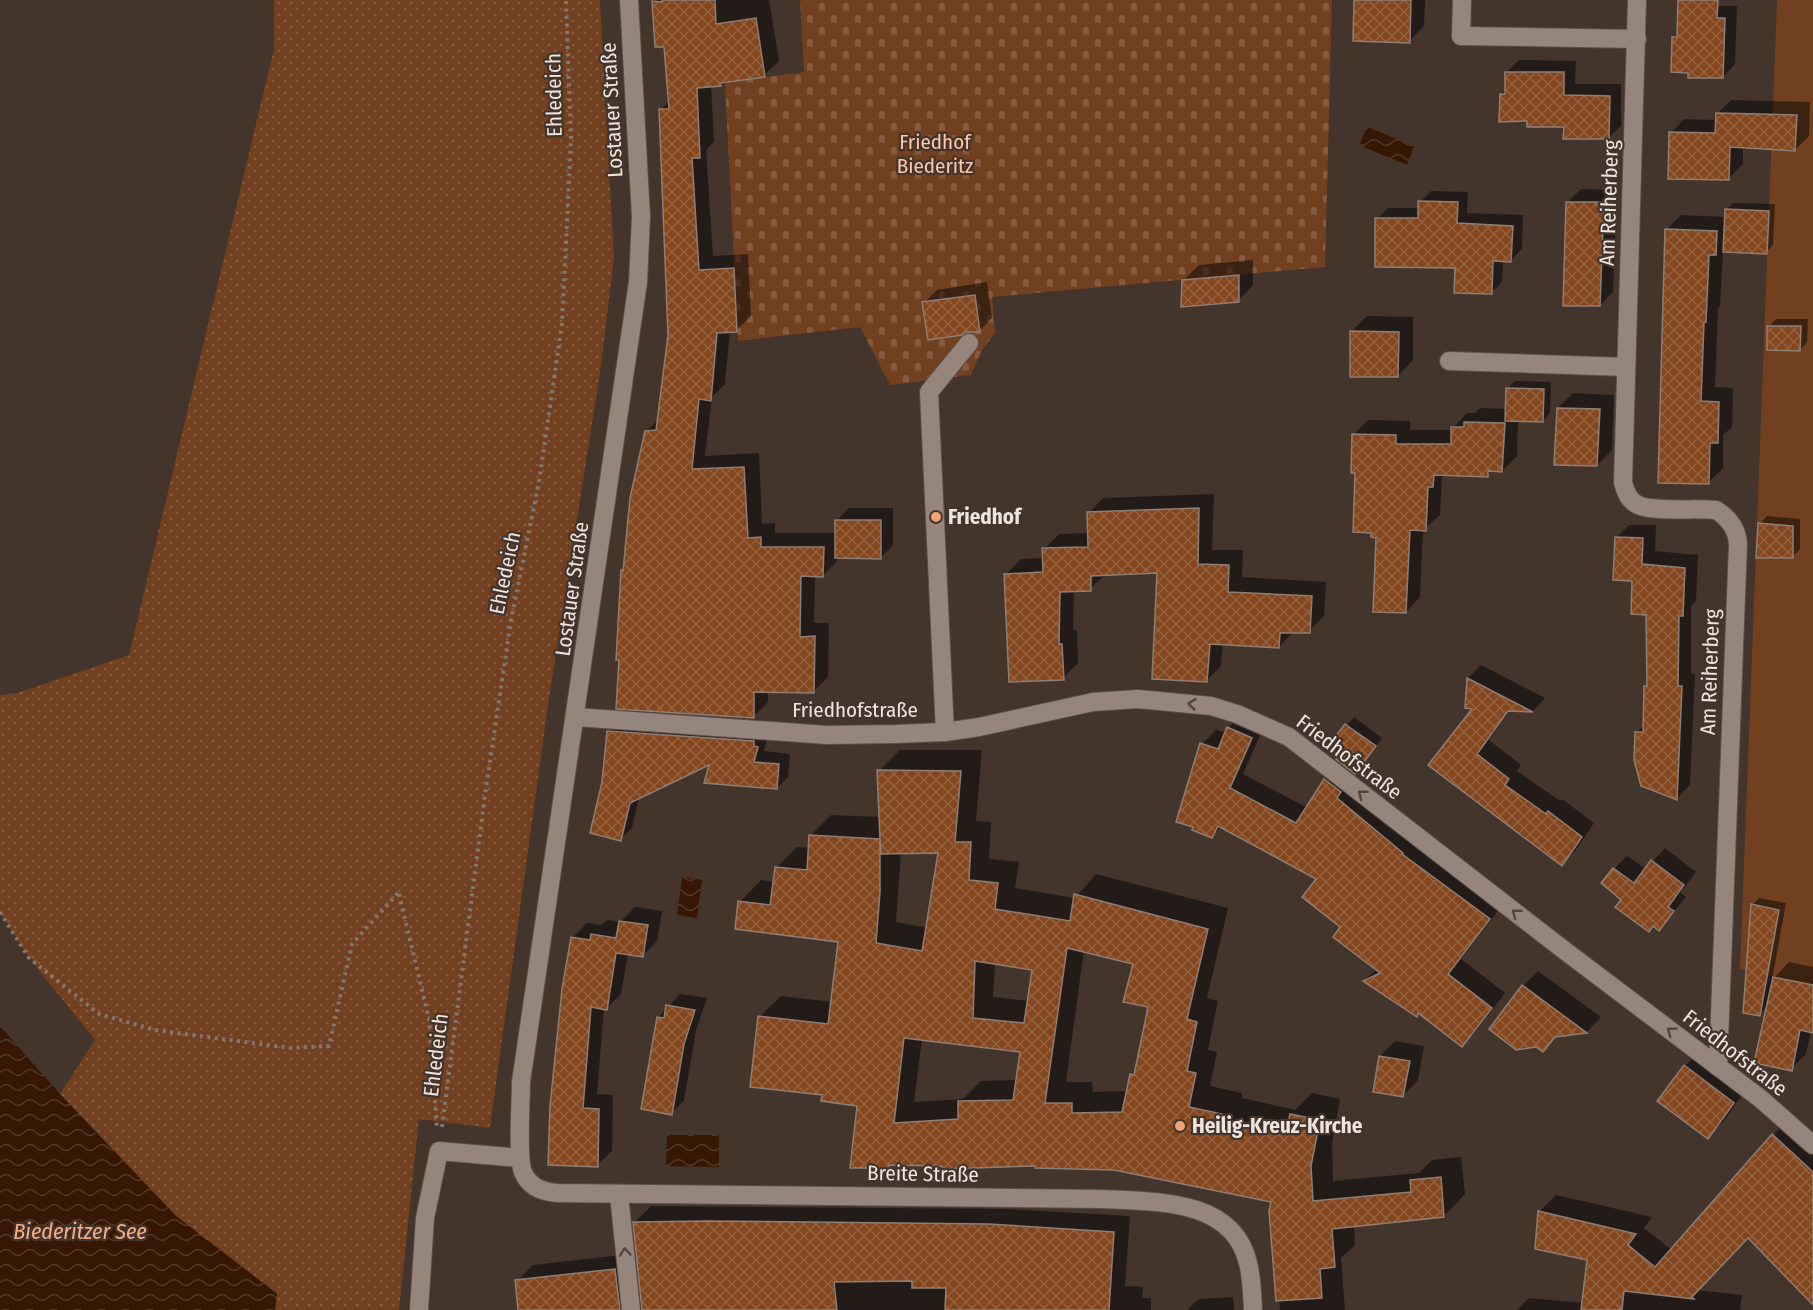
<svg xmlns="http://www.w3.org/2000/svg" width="1813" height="1310" viewBox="0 0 1813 1310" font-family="'Fira Sans Condensed',sans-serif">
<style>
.grass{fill:url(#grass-dots)}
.cemetery{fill:url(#cemetery-stones)}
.garden{fill:#714021}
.water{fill:url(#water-waves)}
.shadow{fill:#0007;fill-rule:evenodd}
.building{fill:url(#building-cross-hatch);stroke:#8f7e75;stroke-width:1.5;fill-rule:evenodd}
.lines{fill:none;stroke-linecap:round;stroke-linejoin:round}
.lane-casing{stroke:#5c5049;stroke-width:20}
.street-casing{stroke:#5c5049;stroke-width:20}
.path{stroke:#847770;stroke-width:4;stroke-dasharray:3 4.5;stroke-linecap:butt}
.lane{stroke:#96857c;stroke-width:18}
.street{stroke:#96857c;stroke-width:18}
.oneway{stroke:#54443c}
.poi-dot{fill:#efa377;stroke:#43342c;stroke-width:2}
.labels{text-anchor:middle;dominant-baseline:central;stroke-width:4.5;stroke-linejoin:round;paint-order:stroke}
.street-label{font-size:21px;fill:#eee5df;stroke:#43342c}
.park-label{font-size:21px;fill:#ffc6a7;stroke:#43342c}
.poi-label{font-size:21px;font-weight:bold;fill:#eee5df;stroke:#43342c;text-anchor:start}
.water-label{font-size:22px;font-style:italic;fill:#f7ad84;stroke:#43342c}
</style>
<defs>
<pattern id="grass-dots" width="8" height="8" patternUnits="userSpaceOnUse" patternTransform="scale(1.5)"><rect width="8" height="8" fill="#714021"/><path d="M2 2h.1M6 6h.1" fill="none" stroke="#865b41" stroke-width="1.8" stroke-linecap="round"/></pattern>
<pattern id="cemetery-stones" width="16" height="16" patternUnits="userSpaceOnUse" patternTransform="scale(1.5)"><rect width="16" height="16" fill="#714021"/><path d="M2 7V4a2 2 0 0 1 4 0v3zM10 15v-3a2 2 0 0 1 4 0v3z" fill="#865b41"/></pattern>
<pattern id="water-waves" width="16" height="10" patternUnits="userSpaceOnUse" patternTransform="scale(1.5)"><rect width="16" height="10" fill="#361703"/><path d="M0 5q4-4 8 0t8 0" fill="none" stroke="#533927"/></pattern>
<pattern id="building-cross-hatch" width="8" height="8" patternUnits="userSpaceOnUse" patternTransform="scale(1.5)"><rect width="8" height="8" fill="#84461f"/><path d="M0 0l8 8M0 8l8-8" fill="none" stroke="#96613f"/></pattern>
</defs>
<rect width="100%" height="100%" fill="#43342c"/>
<polygon class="grass" points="274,0 600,0 614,258 601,366 548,705 490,1128 419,1119 399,1310 275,1310 277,1293 176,1216 60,1094 95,1040 29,958 0,912 0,695 17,693 129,655 274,49"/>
<polygon class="cemetery" points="800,0 1332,0 1325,267 992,297 995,333 982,350 971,375 890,385 860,327 738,341 725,83 804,72"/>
<polygon class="garden" points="1777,0 1813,0 1813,985 1740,969"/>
<g class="water">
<polygon points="1367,127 1414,146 1407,165 1359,145"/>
<polygon points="682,877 702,880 697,918 677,915"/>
<polygon points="0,1026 60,1094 176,1216 277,1294 275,1310 0,1310"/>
<polygon points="667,1135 719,1135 719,1167 666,1166"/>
</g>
<g class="shadow">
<polygon points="656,0 769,0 779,61 764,75 723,81 720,85 711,85 714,142 706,150 713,256 748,254 751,316 737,330 730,331 725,384 712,397 705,456 759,453 762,524 775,523 775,533 836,533 836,521 849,508 893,508 893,545 880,558 837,556 837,561 823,575 815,575 814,623 829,623 828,677 813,692 768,691 768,702 753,717 622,571 646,432 659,419 669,335 661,110 670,100 666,45 654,2"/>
<polygon points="1355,0 1425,0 1424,26 1409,41"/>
<polygon points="1679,0 1704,0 1699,6 1737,6 1735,64 1723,77 1674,37 1678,32"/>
<polygon points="1519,60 1576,61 1575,84 1621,84 1621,126 1608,138 1565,125 1528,120 1501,95 1507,89 1507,72"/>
<polygon points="1731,100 1810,102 1809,136 1795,150 1743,147 1743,164 1729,178 1671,133 1684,119 1717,120 1717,114"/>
<polygon points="1581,189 1617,190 1613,292 1600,305 1568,202"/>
<polygon points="1431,191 1468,192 1467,213 1523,215 1522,249 1511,260 1503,260 1502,282 1491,293 1457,267 1377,219 1388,208 1420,208 1420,202"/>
<polygon points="1733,203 1775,204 1773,245 1766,252 1723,251 1720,306 1718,308 1715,387 1733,388 1732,427 1723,435 1723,468 1709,482 1667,229 1681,215 1726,217 1726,210"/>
<polygon points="1253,260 1253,285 1238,301 1183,281 1199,265"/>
<polygon points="987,282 992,318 979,331 924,303 937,290"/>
<polygon points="1367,316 1413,317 1413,360 1398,376 1351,332"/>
<polygon points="1776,319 1808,319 1807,342 1800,350 1769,326"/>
<polygon points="1515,381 1551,382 1550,413 1543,421 1518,420 1517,456 1502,471 1492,470 1487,475 1445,474 1442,477 1440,515 1423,530 1420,597 1406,612 1377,536 1357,472 1354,434 1368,420 1410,421 1410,430 1453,430 1453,428 1467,413 1475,413 1480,408 1507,409 1508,388"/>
<polygon points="1573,393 1614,395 1612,450 1597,465 1558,408"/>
<polygon points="1214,494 1212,550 1243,550 1242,577 1326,582 1324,616 1309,631 1294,631 1279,647 1223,643 1221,666 1206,681 1159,572 1106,574 1090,589 1074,590 1073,630 1077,630 1078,663 1063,678 1006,574 1021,559 1044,558 1044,549 1059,534 1089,533 1089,513 1103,498"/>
<polygon points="1767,516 1800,519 1800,549 1792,557 1760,524"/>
<polygon points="1629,525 1656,525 1655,551 1698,555 1696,601 1691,606 1691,674 1695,674 1690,785 1677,798 1636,733 1645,724 1646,686 1648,684 1648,613 1616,538"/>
<polygon points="1481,665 1545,698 1533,711 1511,709 1489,740 1521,765 1517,771 1560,801 1562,799 1594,823 1575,851 1562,864 1431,765 1474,707 1467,707 1468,678"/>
<polygon points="1242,714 1265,724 1243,774 1308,808 1325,779 1339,765 1503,904 1461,959 1505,993 1476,1031 1462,1045 1420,1012 1417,1015 1365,980 1377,969 1342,927 1318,879 1222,826 1212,836 1202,744 1216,730 1226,733 1228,728"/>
<polygon points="1354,717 1382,738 1362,765 1341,754 1330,746"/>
<polygon points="620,720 768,736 764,751 790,754 788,777 777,788 711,762 639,797 632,828 621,839 603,782 609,731"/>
<path d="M 900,750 L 982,750 L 976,821 L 991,822 L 989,859 L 1019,862 L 1015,888 L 1075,898 L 1096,874 L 1228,908 L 1207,998 L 1218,1001 L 1208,1050 L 1217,1052 L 1210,1086 L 1242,1093 L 1242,1098 L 1295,1110 L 1312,1093 L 1340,1099 L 1332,1144 L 1333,1181 L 1419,1173 L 1432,1160 L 1461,1157 L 1465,1194 L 1444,1216 L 1354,1225 L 1355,1245 L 1341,1258 L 1345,1310 L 1280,1310 L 1273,1201 L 1115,1168 L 1037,1165 L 890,1164 L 858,1104 L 824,1094 L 759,1017 L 781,996 L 832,1002 L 840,940 L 740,902 L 761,880 L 774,882 L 776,868 L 797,847 L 810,848 L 810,836 L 831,815 L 881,817 L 879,771 ZM 901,852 L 940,852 L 928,928 L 896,922 ZM 1084,950 L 1135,963 L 1150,1006 L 1137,1070 L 1131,1075 L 1128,1091 L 1093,1092 L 1092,1082 L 1066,1082 ZM 995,962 L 1033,969 L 1029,1001 L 993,997 ZM 922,1039 L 1022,1050 L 1018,1080 L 981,1081 L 963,1099 L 914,1102 Z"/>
<polygon points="1665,848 1696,872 1680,893 1686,897 1659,929 1623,899 1614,869 1627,856 1646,869"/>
<polygon points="1759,898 1786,903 1772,980 1789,962 1813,967 1813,1031 1811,1031 1806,1054 1791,1069 1768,1005 1759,1014 1752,905"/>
<polygon points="635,907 662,911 657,941 642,956 628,954 621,994 607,1008 604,1008 597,1094 613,1095 612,1151 597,1165 549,1163 572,938 587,923 601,925 607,920 620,922"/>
<polygon points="1538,971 1601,1017 1587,1032 1558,1035 1543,1050 1523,986"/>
<polygon points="680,994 707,998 696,1030 684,1101 671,1113 659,1017"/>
<polygon points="1395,1041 1424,1046 1418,1080 1403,1096 1380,1056"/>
<polygon points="1700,1051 1748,1087 1723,1122 1707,1137 1685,1066"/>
<polygon points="1789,1118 1813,1140 1813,1290 1748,1236 1697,1290 1742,1295 1740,1310 1517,1310 1529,1298 1583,1303 1589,1258 1537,1247 1540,1211 1556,1195 1652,1217 1644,1228 1672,1250"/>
<polygon points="651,1206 1005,1209 1130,1216 1125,1286 1143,1287 1142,1298 1151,1298 1151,1310 520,1310 517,1281 533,1265 631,1254 637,1300 643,1306 635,1222"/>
<polygon points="1233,1297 1234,1310 1187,1310 1199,1299"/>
</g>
<g class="building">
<polygon points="662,0 715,0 716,24 756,18 765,77 720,83 721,86 697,88 700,158 692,158 699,270 734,268 737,332 717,333 711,401 699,399 692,469 744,467 748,538 761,537 761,547 824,547 823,577 801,576 800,637 815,636 814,693 754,692 754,718 616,709 619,660 616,660 621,570 623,571 630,498 645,431 656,430 668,335 659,109 669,109 664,47 655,47 652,1 662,2"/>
<polygon points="1354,0 1411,0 1410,43 1353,41"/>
<polygon points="1678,0 1718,0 1717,18 1725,18 1723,78 1688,78 1688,73 1671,72 1672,37 1677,37"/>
<polygon points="1505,72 1564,72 1564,95 1610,96 1609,139 1563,139 1564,127 1527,127 1527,121 1499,122 1500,94 1505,94"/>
<polygon points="1716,113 1797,115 1795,151 1730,147 1729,180 1668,179 1669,132 1715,133"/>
<polygon points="1418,201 1458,202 1457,223 1513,226 1511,262 1493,261 1492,294 1454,293 1455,268 1375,267 1375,218 1418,218"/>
<polygon points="1566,202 1604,202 1600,306 1563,306"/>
<polygon points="1725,209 1769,211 1767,254 1723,252"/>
<polygon points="1665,229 1717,231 1716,255 1709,255 1706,322 1704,322 1701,401 1719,402 1718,443 1710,443 1709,484 1658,483"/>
<polygon points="1239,275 1239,302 1181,307 1182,280"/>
<polygon points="975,295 980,332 966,332 962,335 928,340 922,302"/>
<polygon points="1767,326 1801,326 1800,351 1767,350"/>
<polygon points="1350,331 1399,332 1398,377 1350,377"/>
<polygon points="1506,388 1544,389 1543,422 1505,421"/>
<polygon points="1557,408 1600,409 1597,466 1554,465"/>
<polygon points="1464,422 1505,423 1502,472 1488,471 1488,477 1434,475 1433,487 1428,487 1426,531 1410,530 1406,613 1373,612 1376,538 1371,537 1371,533 1353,532 1355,473 1351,473 1352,434 1396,435 1396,444 1451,444 1451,427 1464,427"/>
<polygon points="1199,508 1198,564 1229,565 1228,592 1312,596 1310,633 1280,633 1279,648 1210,644 1207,682 1152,679 1157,573 1091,576 1091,591 1060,592 1059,644 1062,644 1064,680 1009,682 1004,574 1043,572 1042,548 1088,547 1087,512"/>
<polygon points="835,520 881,520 881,559 835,558"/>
<polygon points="1758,523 1793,526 1793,558 1756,558"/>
<polygon points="1615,537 1643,538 1642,564 1685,568 1683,616 1679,616 1678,686 1682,686 1677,800 1641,786 1634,760 1635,732 1643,732 1644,686 1647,686 1646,615 1631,614 1632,581 1613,580"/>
<polygon points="1467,678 1533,712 1508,711 1477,754 1509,779 1505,785 1546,814 1548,811 1582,837 1562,866 1428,765 1472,709 1465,708"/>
<polygon points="1345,724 1376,746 1355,774 1336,759 1339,755 1328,746"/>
<polygon points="1227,727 1252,738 1230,788 1296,823 1324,779 1341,792 1337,798 1403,853 1402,854 1490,919 1448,974 1492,1008 1462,1047 1418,1013 1417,1017 1363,981 1380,973 1333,937 1340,927 1302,897 1316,879 1218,826 1212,838 1192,830 1193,827 1176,822 1200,743 1218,749"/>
<polygon points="607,731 754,741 754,746 758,747 754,762 779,764 777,789 704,783 709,765 630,803 621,841 590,833 602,782"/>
<path d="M 877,770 L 961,771 L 955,842 L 971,842 L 969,880 L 998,883 L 995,909 L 1070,921 L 1074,894 L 1208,929 L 1187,1019 L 1197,1022 L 1187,1071 L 1196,1073 L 1189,1107 L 1222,1114 L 1221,1119 L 1286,1134 L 1290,1114 L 1320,1120 L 1311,1166 L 1313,1201 L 1411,1192 L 1410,1180 L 1441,1177 L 1444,1217 L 1332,1229 L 1335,1267 L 1320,1269 L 1322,1298 L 1276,1301 L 1269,1211 L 1271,1202 L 1114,1170 L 1035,1168 L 1035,1166 L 943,1169 L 942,1166 L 889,1165 L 889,1168 L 850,1168 L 857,1106 L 821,1101 L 822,1095 L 750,1087 L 758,1016 L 828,1024 L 838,942 L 735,929 L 738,901 L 770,905 L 775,867 L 807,870 L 809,835 L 880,839 ZM 880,839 L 881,854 L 938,853 L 922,951 L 876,943 L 880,892 ZM 1067,948 L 1133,964 L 1123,1002 L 1148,1007 L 1134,1075 L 1130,1074 L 1122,1112 L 1072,1113 L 1072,1103 L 1045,1103 ZM 975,961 L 1032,970 L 1024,1023 L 973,1018 ZM 904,1038 L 1020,1052 L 1013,1100 L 958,1101 L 958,1119 L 894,1123 Z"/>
<polygon points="1651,860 1684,885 1668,907 1674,911 1659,931 1653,926 1649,932 1615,907 1621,900 1601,883 1613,868 1634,883"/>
<polygon points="1751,904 1779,910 1760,1016 1743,1013"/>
<polygon points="619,921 648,925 643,957 616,953 607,1010 591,1007 583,1108 599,1109 598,1167 548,1165 550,1106 562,989 571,937 590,940 591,934 616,938"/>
<polygon points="1773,977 1813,985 1813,1033 1800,1030 1792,1071 1754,1063"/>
<polygon points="1522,985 1587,1033 1555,1037 1543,1052 1536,1047 1516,1050 1489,1029"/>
<polygon points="666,1005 695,1010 684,1044 672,1115 641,1109 657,1017 664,1018"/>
<polygon points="1379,1056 1410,1061 1403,1097 1373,1092"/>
<polygon points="1684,1065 1734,1103 1708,1139 1657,1101"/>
<polygon points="1772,1134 1813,1172 1813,1305 1748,1238 1692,1297 1694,1299 1624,1291 1622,1310 1581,1310 1587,1260 1535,1249 1538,1211 1636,1234 1628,1245 1655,1267"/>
<polygon points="706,1221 989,1224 1114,1232 1109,1310 945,1310 946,1288 912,1288 912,1281 834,1282 837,1310 642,1310 633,1222"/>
<polygon points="615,1269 620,1310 518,1310 515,1280"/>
</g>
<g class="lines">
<defs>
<g id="lane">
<polyline points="1461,36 1462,0"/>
<polyline points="945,732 929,392 969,343"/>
<polyline points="419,1310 425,1218 439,1151 520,1158"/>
</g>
<g id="street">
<path d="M 629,0 L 641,217 L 638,282 L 521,1082 C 521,1101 517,1158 523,1172 C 529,1187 543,1192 557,1193 L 1102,1199 C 1155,1202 1233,1198 1248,1263 C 1252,1278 1252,1295 1253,1310"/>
<path d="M 1637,0 L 1623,482 C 1625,491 1629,501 1638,505 C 1652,512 1697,508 1716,510 C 1729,518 1737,529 1738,544 L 1718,1067"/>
<polyline points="1461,36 1637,39"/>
<polyline points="1449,361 1626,367"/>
<polyline points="576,717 827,735 895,734 945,732 979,727 1093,702 1138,699 1211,706 1237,714 1289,737 1560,947 1761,1099 1813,1145"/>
<polyline points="619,1195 631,1310"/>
</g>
</defs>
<use href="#lane" class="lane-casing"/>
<use href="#street" class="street-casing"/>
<g class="path">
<polyline points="399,894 429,1019 437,1128"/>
<polyline points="0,912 29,958 99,1014 155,1030 290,1048 329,1046 352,944 398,893"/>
<polyline points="442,1127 485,795 511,620 539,482 562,324 571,139 566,0"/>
</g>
<use href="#lane" class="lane"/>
<use href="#street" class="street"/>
</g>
<defs><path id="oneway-chevron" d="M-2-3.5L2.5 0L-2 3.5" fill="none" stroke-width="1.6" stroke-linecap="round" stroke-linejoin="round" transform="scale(1.5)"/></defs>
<g class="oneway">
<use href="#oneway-chevron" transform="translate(1192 704) rotate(-173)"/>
<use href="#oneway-chevron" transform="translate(1362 794) rotate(-142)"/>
<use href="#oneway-chevron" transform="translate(1516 913) rotate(-142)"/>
<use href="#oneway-chevron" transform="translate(1671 1031) rotate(-143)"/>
<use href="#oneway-chevron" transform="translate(625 1252) rotate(-95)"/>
</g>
<g class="poi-dot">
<circle cx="936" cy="517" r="6"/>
<circle cx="1180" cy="1126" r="6"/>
</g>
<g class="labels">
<g class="street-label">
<text transform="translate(554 95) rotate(-91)">Ehledeich</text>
<text transform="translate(612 110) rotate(-93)">Lostauer Straße</text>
<text transform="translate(1609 203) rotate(-88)">Am Reiherberg</text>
<text transform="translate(505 573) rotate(-78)">Ehledeich</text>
<text transform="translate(572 589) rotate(-82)">Lostauer Straße</text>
<text transform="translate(1710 672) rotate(-88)">Am Reiherberg</text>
<text x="855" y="710">Friedhofstraße</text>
<text transform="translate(1349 757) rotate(37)">Friedhofstraße</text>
<text transform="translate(1735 1053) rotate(38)">Friedhofstraße</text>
<text transform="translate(436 1055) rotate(-83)">Ehledeich</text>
<text transform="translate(923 1174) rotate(1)">Breite Straße</text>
</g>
<g class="park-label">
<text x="935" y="142">Friedhof<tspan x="935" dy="24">Biederitz</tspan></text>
</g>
<g class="poi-label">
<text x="948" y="517">Friedhof</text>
<text x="1192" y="1126">Heilig-Kreuz-Kirche</text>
</g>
<g class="water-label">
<text x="80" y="1231">Biederitzer See</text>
</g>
</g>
</svg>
